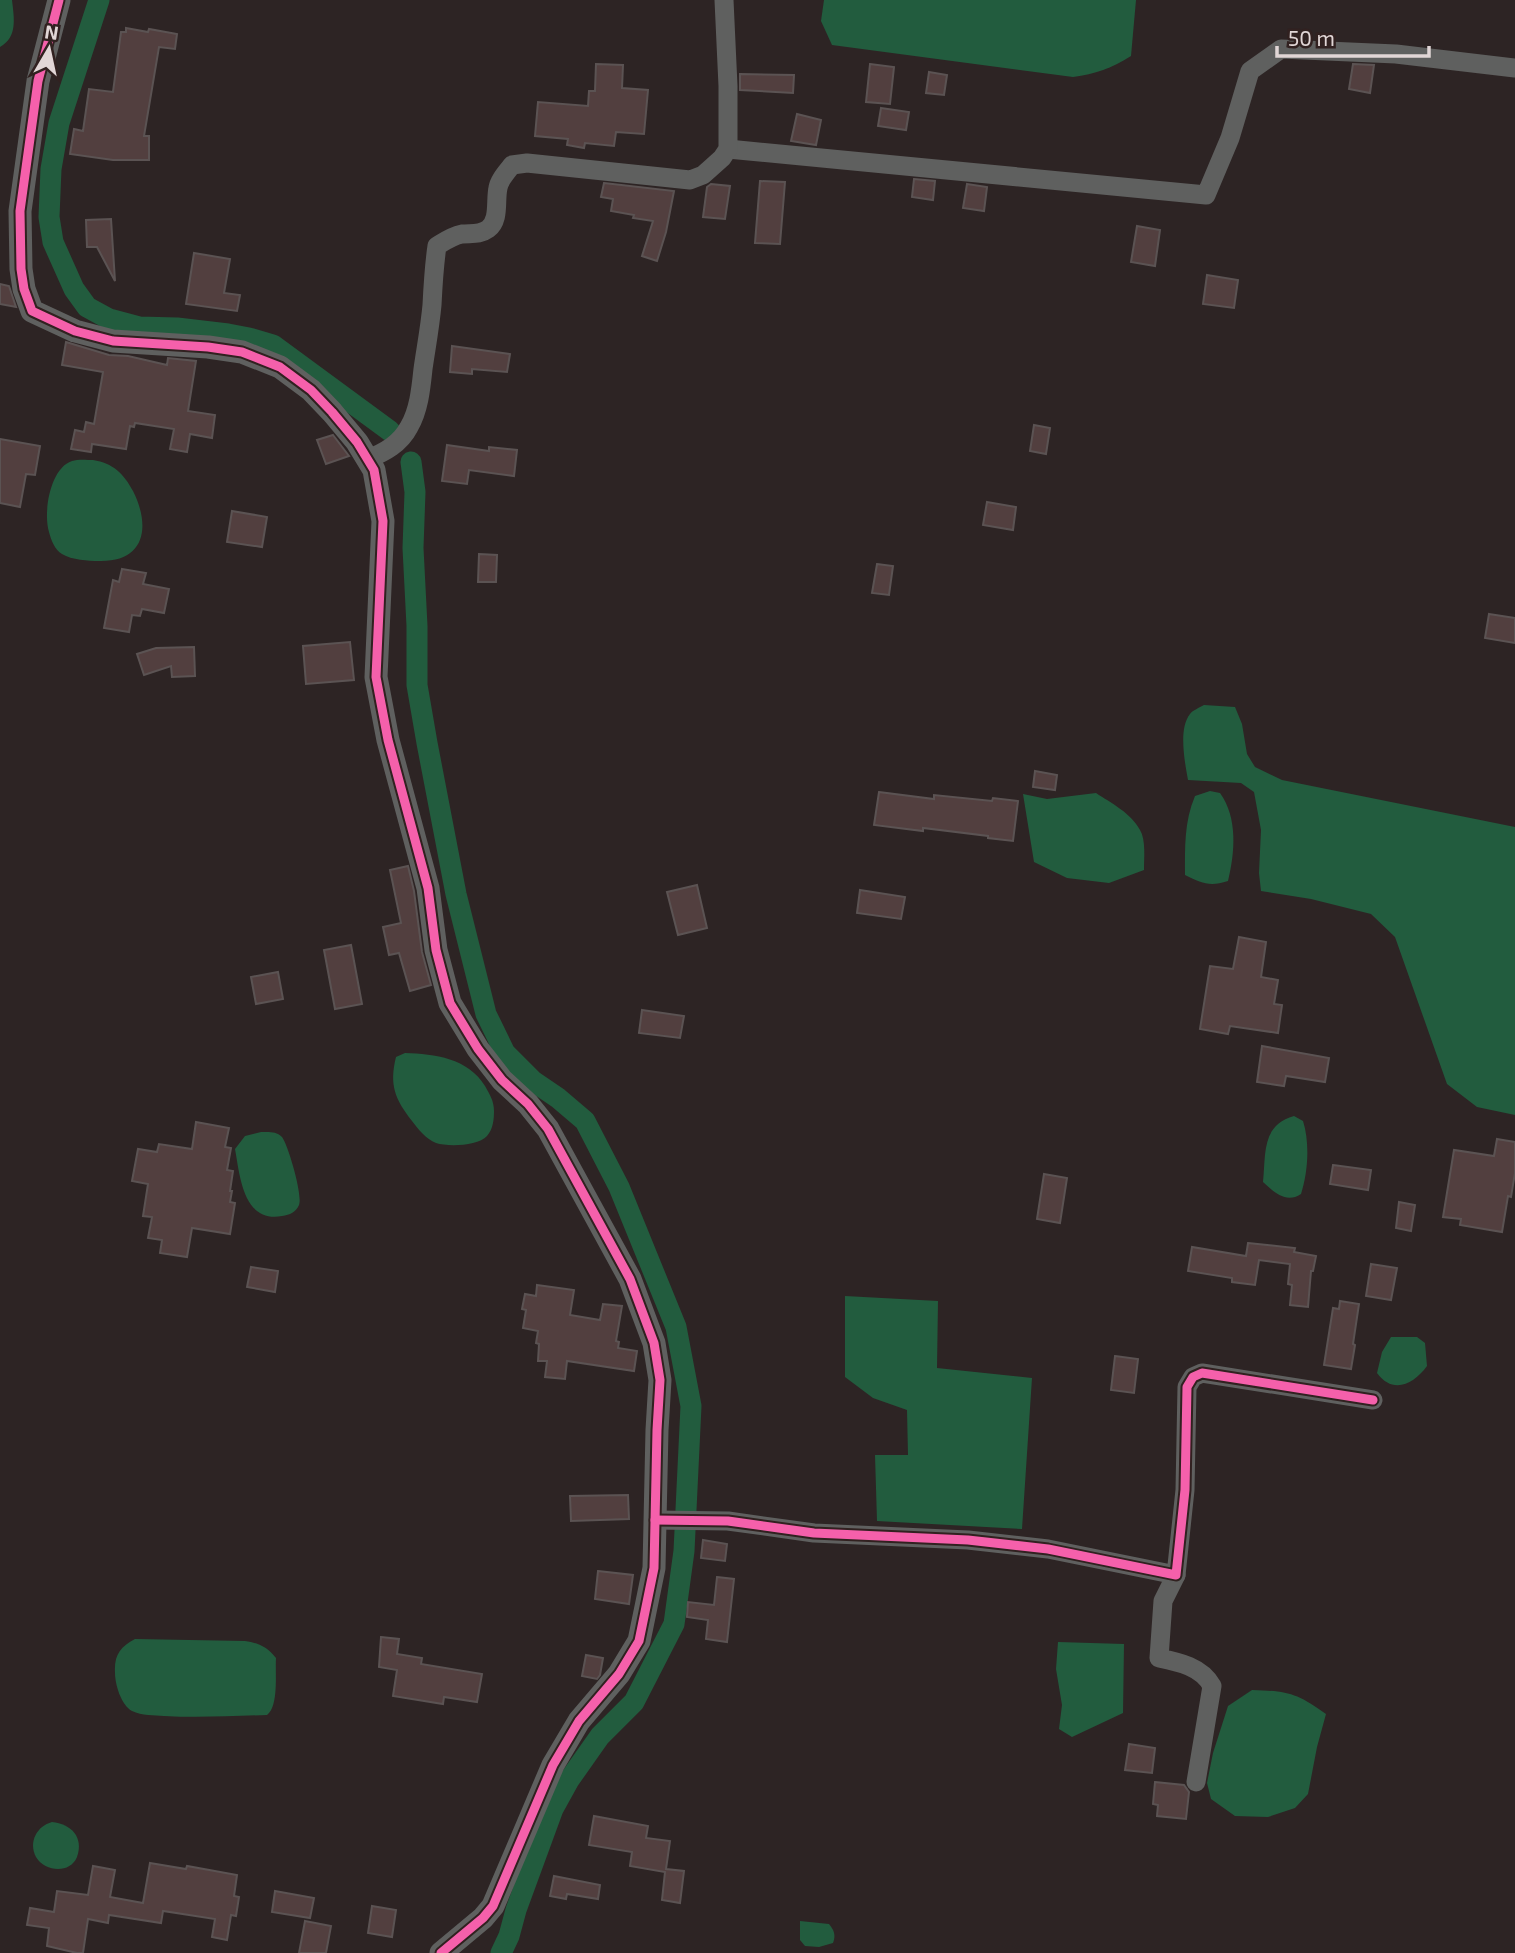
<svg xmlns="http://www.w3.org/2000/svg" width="1515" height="1953" viewBox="0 0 1515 1953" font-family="'Exo 2',sans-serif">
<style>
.water{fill:#225c3e}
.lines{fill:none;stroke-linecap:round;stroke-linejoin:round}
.canal{stroke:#225c3e;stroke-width:21}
.building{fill:#523f3f;stroke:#5b5353;stroke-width:2}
.minor{stroke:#5f605f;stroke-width:19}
.tertiary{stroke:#5f605f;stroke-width:23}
.cycleway-casing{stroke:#312120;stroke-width:13}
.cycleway{stroke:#f560ab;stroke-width:9}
</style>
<rect width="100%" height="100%" fill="#2d2424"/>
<g class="water">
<path d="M 0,0 L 12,0 C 14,18 18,37 0,47 Z"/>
<path d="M 824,0 L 1136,0 L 1131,56 C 1112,68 1095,74 1073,77 L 832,45 L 821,21 Z"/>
<path d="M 93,460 C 113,463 124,474 133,491 C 151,527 145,562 99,561 C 88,561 72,560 62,554 C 55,550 51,540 49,532 C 43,513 50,468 72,461 C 78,459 87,460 93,460 Z"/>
<path d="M 1204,705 L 1235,707 L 1242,724 L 1247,754 L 1255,767 L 1282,780 L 1515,827 L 1515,1115 L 1477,1107 L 1447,1084 L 1395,937 L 1371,914 L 1311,899 L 1261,891 L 1259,873 L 1261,830 L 1254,792 L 1241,783 L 1188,780 C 1185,763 1178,729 1190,714 C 1193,710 1199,708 1204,705 Z"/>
<path d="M 1210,791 L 1220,793 C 1238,818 1235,853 1228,881 C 1209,887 1202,883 1185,875 C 1185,848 1184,822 1195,796 Z"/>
<path d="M 1096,793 C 1111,803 1131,813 1140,830 C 1146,840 1144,858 1144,870 L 1109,883 L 1067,878 L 1034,862 L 1023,794 L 1047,799 Z"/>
<path d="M 405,1053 C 435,1054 468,1058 485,1086 C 490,1095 494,1101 494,1111 C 494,1120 493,1129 487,1136 C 478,1146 448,1147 436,1143 C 426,1139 418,1129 412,1121 C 395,1099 389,1085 396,1057 Z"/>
<path d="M 1294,1116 L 1303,1121 C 1310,1143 1308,1172 1301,1194 C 1286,1204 1274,1192 1263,1182 C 1266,1155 1261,1125 1294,1116 Z"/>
<path d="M 261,1132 C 269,1132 276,1131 282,1137 C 288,1145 303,1195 299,1205 C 296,1212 290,1215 282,1216 C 243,1223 240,1176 235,1149 L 245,1136 Z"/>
<polygon points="845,1296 938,1301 937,1368 1032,1378 1022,1529 877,1521 875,1455 908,1455 907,1410 873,1398 845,1377"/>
<path d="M 1391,1337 L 1417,1337 L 1425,1343 L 1427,1366 C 1414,1384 1393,1395 1377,1373 L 1382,1352 Z"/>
<path d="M 135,1639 L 245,1641 C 259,1643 267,1647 276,1658 C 275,1673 279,1706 267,1715 C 232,1716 198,1718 164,1716 C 154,1715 142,1716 132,1711 C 121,1705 115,1684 115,1673 C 114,1655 120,1647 135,1639 Z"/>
<polygon points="1058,1642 1124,1644 1123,1713 1072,1737 1059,1729 1062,1705 1056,1669"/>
<path d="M 1252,1690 C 1287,1691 1297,1693 1326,1714 L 1317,1747 L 1308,1794 L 1295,1808 L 1268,1817 L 1235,1816 L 1211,1799 L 1207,1783 L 1213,1753 L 1228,1706 Z"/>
<path d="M 52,1822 C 71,1824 84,1837 77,1857 C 70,1874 45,1872 36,1857 C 28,1842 37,1826 52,1822 Z"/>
<path d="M 800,1921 L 829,1924 C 834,1930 836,1935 833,1943 L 819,1947 L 805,1946 L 800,1940 Z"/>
</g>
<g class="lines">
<g class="canal">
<polyline points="99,0 59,123 51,169 49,217 53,242 74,289 87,307 109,319 139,327 177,328 228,334 249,338 273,345 390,431"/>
<polyline points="411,462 415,492 413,548 417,626 417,685 427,743 456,894 486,1014 505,1053 533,1081 558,1098 585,1121 619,1187 676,1327 691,1406 684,1551 674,1624 634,1702 600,1736 569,1780 553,1809 516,1910 509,1936 501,1953"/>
</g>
</g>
<g class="building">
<polygon points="126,28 148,32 149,29 177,34 175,49 159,47 144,136 149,136 149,160 113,160 70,154 74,129 83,131 89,89 113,92 121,32 126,32"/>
<polygon points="596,64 623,65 622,88 648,90 644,134 616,132 614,146 585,143 584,148 567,145 568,139 535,136 538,102 588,106 589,91 595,91"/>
<polygon points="870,64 894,67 890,104 866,102"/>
<polygon points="1353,64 1374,65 1370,93 1349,89"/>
<polygon points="929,72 947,75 944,95 926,93"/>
<polygon points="740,74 794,75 793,93 740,90"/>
<polygon points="881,108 909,112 906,130 878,126"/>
<polygon points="797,114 821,120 816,145 791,141"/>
<polygon points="914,179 935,181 933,200 912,197"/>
<polygon points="760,181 785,182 780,244 755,243"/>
<polygon points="604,183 674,191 666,232 657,261 642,256 653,221 633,218 634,215 611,211 613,199 601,197"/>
<polygon points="711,184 730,186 725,219 703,217 707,187"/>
<polygon points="967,184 987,187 984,211 963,208"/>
<polygon points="111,219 115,281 97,247 87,247 86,220"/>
<polygon points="1137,226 1160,230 1155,266 1131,262"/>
<polygon points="194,253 230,259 224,293 240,295 237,311 186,304"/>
<polygon points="1207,275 1238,280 1234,308 1203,304"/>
<polygon points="0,284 9,286 16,307 0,304"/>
<polygon points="66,342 109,355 128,356 167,365 168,358 196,361 188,411 215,415 212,438 190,434 187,452 170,449 174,429 135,423 134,427 130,426 126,449 92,444 91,452 71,449 75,430 84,432 86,422 94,424 103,372 62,365"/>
<polygon points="452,346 510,354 507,372 472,369 472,374 450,372"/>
<polygon points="1034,425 1050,428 1046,454 1030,451"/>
<polygon points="333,435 349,456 326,464 317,440"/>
<polygon points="0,439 40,446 35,475 26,474 20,507 0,503"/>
<polygon points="447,445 489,451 489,447 517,450 514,476 469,470 467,484 442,481"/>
<polygon points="987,502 1016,507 1013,530 983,525"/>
<polygon points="232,511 267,517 262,547 227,542"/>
<polygon points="479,554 497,555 496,582 478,582"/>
<polygon points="877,564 893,566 889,595 872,593"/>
<polygon points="122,569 146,573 143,584 169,589 164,613 142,609 140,616 132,615 129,632 104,628 113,580 119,582"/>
<polygon points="1489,614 1515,618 1515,643 1485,638"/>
<polygon points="350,642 354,680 306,684 303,646"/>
<polygon points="194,647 195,676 172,677 171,666 144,675 137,654 156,648"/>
<polygon points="1035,771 1057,775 1055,790 1033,787"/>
<polygon points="879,792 934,799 934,795 992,801 993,798 1018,801 1013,841 988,838 988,836 923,828 923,831 874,825"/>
<polygon points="408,866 414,891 422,952 431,985 410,991 399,953 389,955 383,927 401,923 390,870"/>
<polygon points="697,885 707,928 678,935 667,892"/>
<polygon points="860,890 905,897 901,919 857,913"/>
<polygon points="1239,937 1266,942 1261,977 1278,980 1274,1004 1282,1005 1278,1033 1230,1026 1228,1034 1200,1029 1210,966 1233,969"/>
<polygon points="351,945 362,1004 335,1009 324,950"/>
<polygon points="278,972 283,999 256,1004 251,977"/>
<polygon points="642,1010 684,1016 680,1038 639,1033"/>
<polygon points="1262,1046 1329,1058 1325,1082 1286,1076 1284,1086 1257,1082"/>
<polygon points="196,1122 229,1128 225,1147 231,1148 227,1170 233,1171 230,1191 232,1191 230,1202 235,1203 230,1234 192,1228 187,1257 160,1253 162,1240 148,1238 152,1217 143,1216 148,1184 132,1181 138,1149 157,1152 159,1144 192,1149"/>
<polygon points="1497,1139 1515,1142 1515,1173 1511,1197 1508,1196 1502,1232 1460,1225 1461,1219 1443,1217 1454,1150 1494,1156"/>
<polygon points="1333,1165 1371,1170 1368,1190 1330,1184"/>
<polygon points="1044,1174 1067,1178 1060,1223 1037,1219"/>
<polygon points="1399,1202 1415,1205 1411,1231 1396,1228"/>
<polygon points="1248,1243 1295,1248 1294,1252 1316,1256 1313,1271 1311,1271 1308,1307 1290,1305 1292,1285 1288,1284 1290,1264 1259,1260 1255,1285 1232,1282 1232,1278 1188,1271 1192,1247 1246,1256"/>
<polygon points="1371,1264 1397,1268 1391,1300 1366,1296"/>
<polygon points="251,1267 278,1271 275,1292 247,1287"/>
<polygon points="537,1285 574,1290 570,1315 600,1320 603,1304 622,1306 616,1341 619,1342 618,1348 637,1351 634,1371 567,1361 565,1379 545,1377 547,1361 538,1361 539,1344 536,1343 538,1331 523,1328 526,1310 522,1309 525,1294 536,1296"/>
<polygon points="1340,1301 1359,1304 1353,1344 1355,1345 1351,1369 1324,1365 1333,1308 1339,1309"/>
<polygon points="1115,1356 1138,1359 1134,1393 1111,1390"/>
<polygon points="628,1495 629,1519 571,1521 570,1496"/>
<polygon points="703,1540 727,1544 725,1561 701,1558"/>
<polygon points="598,1571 633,1575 629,1604 595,1599"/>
<polygon points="717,1577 734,1579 727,1642 706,1639 708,1620 687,1617 688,1602 714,1605"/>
<polygon points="381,1637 399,1639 397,1654 422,1658 421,1664 482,1674 477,1702 444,1697 443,1704 393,1696 397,1670 379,1667"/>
<polygon points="586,1655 603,1658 600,1675 597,1679 582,1676"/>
<polygon points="1129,1744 1155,1748 1152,1773 1125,1770"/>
<polygon points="1155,1782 1184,1785 1189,1792 1186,1819 1157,1816 1158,1805 1153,1804"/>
<polygon points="594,1816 648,1826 646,1838 670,1841 666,1869 684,1871 680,1903 662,1900 665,1872 630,1866 632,1852 589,1845"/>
<polygon points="150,1863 186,1869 187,1866 237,1875 234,1896 239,1897 236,1916 231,1915 227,1940 212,1937 215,1919 163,1911 161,1923 109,1915 108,1923 88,1919 83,1953 77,1953 47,1946 49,1928 27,1925 30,1908 54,1912 57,1891 88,1895 93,1866 115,1870 110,1897 143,1903"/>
<polygon points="554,1876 600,1885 598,1899 567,1894 566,1899 550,1896"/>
<polygon points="275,1891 314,1898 310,1918 272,1912"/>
<polygon points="372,1906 396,1910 392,1937 368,1933"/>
<polygon points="305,1921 331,1926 326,1953 299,1953"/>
</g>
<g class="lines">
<g class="minor">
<polyline points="728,149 1206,195 1230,138 1250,71 1281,49 1396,54 1515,68"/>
<path d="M 368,459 C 385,452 400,444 409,427 C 419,410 421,388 423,369 C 426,348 430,327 432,305 C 433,285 434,266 437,246 C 445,241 452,236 462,234 C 471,233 480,235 488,229 C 500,220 495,201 498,188 C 499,180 507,172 512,165 L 527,163 L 690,180 L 703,175 L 712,167 L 722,158 L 728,149 L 728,86 L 724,0"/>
<polyline points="655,1520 728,1521 814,1533 968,1540 1048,1549 1176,1575 1185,1490 1187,1387 1193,1377 1202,1373 1373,1400"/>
<path d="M 1176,1575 L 1163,1601 L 1159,1658 C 1179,1662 1202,1667 1212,1686 L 1196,1782"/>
</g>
<polyline class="tertiary" points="59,0 38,81 20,211 21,269 24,289 32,311 75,331 113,341 208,347 242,352 280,367 311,390 332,412 357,442 374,470 383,521 376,677 388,740 428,888 436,950 450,1003 478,1049 502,1080 528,1104 548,1129 630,1279 654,1343 660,1380 657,1430 654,1568 639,1641 619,1674 579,1721 553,1765 493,1906 483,1918 441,1953"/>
<defs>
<g id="cycleway">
<polyline points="59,0 38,81 20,211 21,269 24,289 32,311 75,331 113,341 208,347 242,352 280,367 311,390 332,412 357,442 374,470 383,521 376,677 388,740 428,888 436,950 450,1003 478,1049 502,1080 528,1104 548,1129 630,1279 654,1343 660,1380 657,1430 654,1568 639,1641 619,1674 579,1721 553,1765 493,1906 483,1918 441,1953"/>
<polyline points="655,1520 728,1521 814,1533 968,1540 1048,1549 1176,1575 1185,1490 1187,1387 1193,1377 1202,1373 1373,1400"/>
</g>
</defs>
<use href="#cycleway" class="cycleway-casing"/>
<use href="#cycleway" class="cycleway"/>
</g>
<g transform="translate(49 49) rotate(9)" stroke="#312120" stroke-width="5" paint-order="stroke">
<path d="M0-5L12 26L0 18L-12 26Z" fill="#e1d6d6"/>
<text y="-10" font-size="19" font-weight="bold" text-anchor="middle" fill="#e1d6d6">N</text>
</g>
<path d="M1277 46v10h152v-10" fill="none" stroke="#e1d6d6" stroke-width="3.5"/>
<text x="1288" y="46" font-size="21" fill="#e1d6d6" stroke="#312120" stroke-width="5" paint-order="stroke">50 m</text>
</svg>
